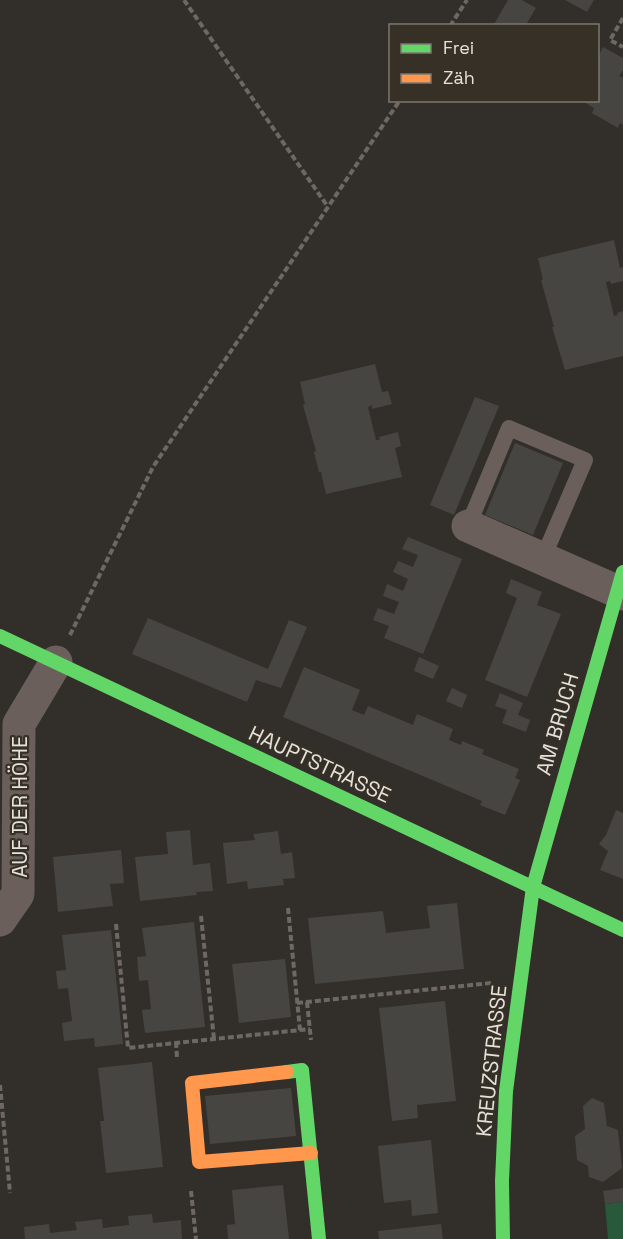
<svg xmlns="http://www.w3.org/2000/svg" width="623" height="1239" viewBox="0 0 623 1239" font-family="'Space Grotesk',sans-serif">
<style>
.green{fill:#27593a}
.building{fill:#474541}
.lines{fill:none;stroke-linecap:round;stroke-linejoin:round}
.path{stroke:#6f6764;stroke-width:4;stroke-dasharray:6 3;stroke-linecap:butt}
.lane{stroke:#6a5f5b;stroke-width:16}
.street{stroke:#6a5f5b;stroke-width:33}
.fast{stroke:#63d668;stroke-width:14}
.slow{stroke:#ff974d;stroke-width:14}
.labels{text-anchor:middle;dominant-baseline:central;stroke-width:4.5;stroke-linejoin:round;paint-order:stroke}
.street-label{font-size:21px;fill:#e5e1db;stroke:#363026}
</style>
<rect width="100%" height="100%" fill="#322f2a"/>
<polygon class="green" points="623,1202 623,1239 608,1239 605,1204"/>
<g class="building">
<polygon points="508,0 522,0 536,8 527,23 532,26 493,26"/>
<polygon points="565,0 594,0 587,12"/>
<polygon points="603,47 623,58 623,70 619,76 623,78 623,125 620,123 618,128 592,113 594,108 581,100 598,100 598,57"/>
<polygon points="614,240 620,268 623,267 623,281 611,284 610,281 606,282 614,316 618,315 617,313 623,311 623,356 565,370 552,327 554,327 541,280 543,280 538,258"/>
<polygon points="375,364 382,392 388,391 392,404 372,409 372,405 368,407 376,440 380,440 379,437 398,432 401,446 395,448 402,477 326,494 321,472 319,472 314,452 316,451 303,405 305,404 300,382"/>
<polygon points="475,397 499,406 454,515 430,505"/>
<polygon points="515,443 563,463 533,535 485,515"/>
<polygon points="408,537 462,559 423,654 384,638 389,626 373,620 378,608 394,614 399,602 383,596 387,584 403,591 408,579 393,572 398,561 413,567 418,555 402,549"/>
<polygon points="511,579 542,592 537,605 561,614 527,697 485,680 517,598 506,593"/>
<polygon points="148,618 268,669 289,620 307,627 281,688 256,680 247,702 132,654"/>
<polygon points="419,657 439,666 433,679 414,671"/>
<polygon points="304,667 360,690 352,710 364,715 368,706 413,725 417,714 453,729 449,740 461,745 462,741 484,750 482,754 519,769 515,778 520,780 505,815 480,805 482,801 283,717"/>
<polygon points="452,688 467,695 462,708 446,701"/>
<polygon points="500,693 523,703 518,715 530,720 526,732 502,723 507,710 495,706"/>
<polygon points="616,810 623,813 623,879 600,870 608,851 599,844 606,835"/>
<polygon points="190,830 193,865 210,863 213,891 196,892 197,895 140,901 135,857 168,854 166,832"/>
<polygon points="278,831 281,854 292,852 295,878 283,879 284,885 248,889 247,881 227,884 223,843 255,840 253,834"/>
<polygon points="121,850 124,883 110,884 113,906 58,912 53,857"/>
<polygon points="457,903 464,969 315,984 308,918 383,911 386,933 430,928 427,906"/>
<polygon points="194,922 205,1027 145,1033 142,1010 151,1009 148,980 139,981 137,957 146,956 142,928"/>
<polygon points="111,930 123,1044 95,1047 94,1038 64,1041 62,1023 72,1021 68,988 58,989 56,971 66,970 62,935"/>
<polygon points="285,959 291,1017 239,1023 232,964"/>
<polygon points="445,1001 456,1101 417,1105 418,1118 392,1121 379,1008"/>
<polygon points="152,1062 163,1167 106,1173 100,1121 104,1121 98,1068"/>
<polygon points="291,1088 296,1136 210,1144 205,1096"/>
<polygon points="592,1098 604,1103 607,1126 618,1130 622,1168 603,1182 589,1177 588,1166 577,1160 575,1136 585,1129 583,1106"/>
<polygon points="431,1140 438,1213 412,1216 411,1200 384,1203 378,1146"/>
<polygon points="283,1185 289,1239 228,1239 227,1225 235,1224 232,1190"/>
<polygon points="623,1188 623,1202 605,1204 603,1191"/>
<polygon points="152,1214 153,1223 181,1220 182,1239 25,1239 24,1227 49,1224 50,1233 77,1230 75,1222 102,1219 103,1228 129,1225 128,1216"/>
<polygon points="441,1224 443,1239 379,1239 378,1231"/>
</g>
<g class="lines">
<g class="path">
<polyline points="184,0 328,207"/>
<polyline points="623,18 610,40 623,47"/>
<polyline points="450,26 467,0"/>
<polyline points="70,635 153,467 400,100"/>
<polyline points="288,908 300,1030"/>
<polyline points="201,916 214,1039"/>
<polyline points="116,924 128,1048 310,1029"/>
<polyline points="307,1002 311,1040"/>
<polyline points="297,1003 491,983"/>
<polyline points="176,1042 177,1057"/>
<polyline points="0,1085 10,1193"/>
<polyline points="191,1191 196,1239"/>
</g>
<polyline class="lane" points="468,526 509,428 585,460 543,558"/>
<g class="street">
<polyline points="468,526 623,594"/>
<polyline points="0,920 18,894 19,724 56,662"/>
</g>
<g class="fast">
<polyline points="0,636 623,930"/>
<polyline points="287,1072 302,1070 319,1239"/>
<polyline points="503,1239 502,1181 506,1091 533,887 623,572"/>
</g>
<polyline class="slow" points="287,1072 192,1083 199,1162 311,1153"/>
</g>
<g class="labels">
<g class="street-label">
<text transform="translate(557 724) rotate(-74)">AM BRUCH</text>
<text transform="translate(320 764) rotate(25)">HAUPTSTRASSE</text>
<text transform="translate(19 807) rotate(-90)">AUF DER HÖHE</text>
<text transform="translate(491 1061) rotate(-84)">KREUZSTRASSE</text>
</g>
</g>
<rect x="389" y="24" width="210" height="78" fill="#363026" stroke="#7c776e" stroke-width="1.5"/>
<rect x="401" y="44" width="30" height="9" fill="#63d668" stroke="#7c776e" stroke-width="1.5"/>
<text x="443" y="54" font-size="18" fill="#e5e1db">Frei</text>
<rect x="401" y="74" width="30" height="9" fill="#ff974d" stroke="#7c776e" stroke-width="1.5"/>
<text x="443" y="84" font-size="18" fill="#e5e1db">Zäh</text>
</svg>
